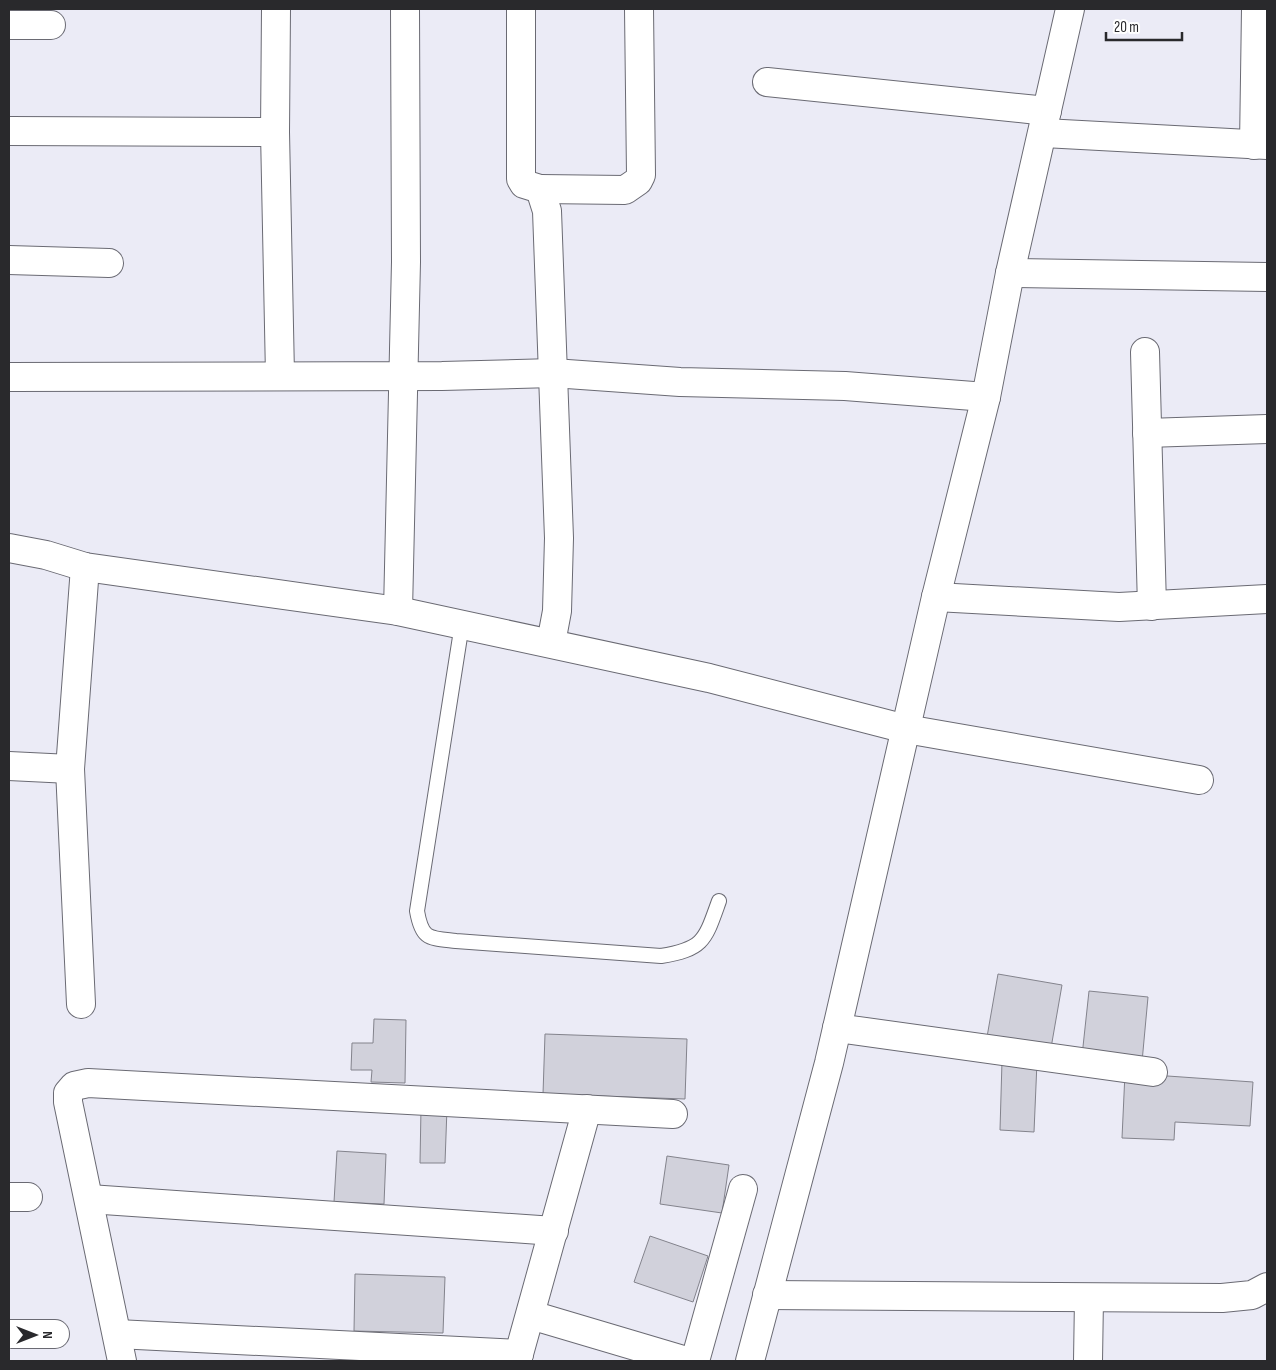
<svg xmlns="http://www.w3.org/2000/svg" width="1276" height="1370" viewBox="0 0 1276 1370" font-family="'Sofia Sans Condensed',sans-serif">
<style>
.building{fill:#d1d1db;stroke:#83838c}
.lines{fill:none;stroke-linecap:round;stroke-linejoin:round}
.lane-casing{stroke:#6a6a73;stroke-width:16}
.street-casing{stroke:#6a6a73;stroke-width:30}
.secondary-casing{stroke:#6a6a73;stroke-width:30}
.lane{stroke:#fff;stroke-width:14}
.street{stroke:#fff;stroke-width:28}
.secondary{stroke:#fff;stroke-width:28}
</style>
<rect width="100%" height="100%" fill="#ebebf6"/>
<g class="building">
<polygon points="998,974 1062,985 1051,1048 987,1037"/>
<polygon points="1089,991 1148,997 1142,1062 1082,1056"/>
<polygon points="374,1019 406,1020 405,1083 371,1082 372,1070 351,1070 352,1043 373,1043"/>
<polygon points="545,1034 687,1039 685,1099 543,1094"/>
<polygon points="1002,1061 1037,1062 1034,1132 1000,1130"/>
<polygon points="1125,1073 1253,1082 1250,1126 1175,1122 1174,1140 1122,1138"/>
<polygon points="421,1108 447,1108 445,1163 420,1163"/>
<polygon points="337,1151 386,1154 384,1204 334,1202"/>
<polygon points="667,1156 729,1165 722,1213 660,1204"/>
<polygon points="650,1236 708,1256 693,1302 634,1282"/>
<polygon points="355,1274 445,1277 443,1333 354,1331"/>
</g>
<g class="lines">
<defs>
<path id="lane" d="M 462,624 L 417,911 C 422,940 429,938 456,941 L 661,956 C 704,949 705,940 719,901"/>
<g id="street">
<polyline points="276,9 275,132 280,375"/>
<polyline points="521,9 521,179 524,184 540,189 547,211 559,538 557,611 551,643"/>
<polyline points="9,25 51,25"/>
<polyline points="767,82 1047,111"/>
<polyline points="9,131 275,132"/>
<polyline points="1044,133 1267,145"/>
<polyline points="1254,145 1256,9"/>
<polyline points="540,189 625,190 638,181 641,175 639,9"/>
<polyline points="9,260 109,263"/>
<polyline points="1010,273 1267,277"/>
<polyline points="1145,352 1152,606"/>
<polyline points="9,377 442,376 553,373 680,382 845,386 986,397"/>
<polyline points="1147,433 1267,429"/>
<polyline points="9,548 46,555 85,567 398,611 709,678 906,729 1199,780"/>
<polyline points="936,597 1119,607 1267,599"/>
<polyline points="398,611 406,262 405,9"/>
<polyline points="9,766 70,769"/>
<polyline points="81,1004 70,769 85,567"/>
<polyline points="837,1028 1153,1072"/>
<polyline points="9,1197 28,1197"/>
<polyline points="89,1199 554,1231"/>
<polyline points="767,1295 1222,1298 1252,1295 1267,1287"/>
<polyline points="531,1315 686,1361"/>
<polyline points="9,1334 55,1334"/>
<polyline points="117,1334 519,1354"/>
<polyline points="122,1361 68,1102 68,1093 74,1086 88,1083 673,1114"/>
<polyline points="517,1361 587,1109"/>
<polyline points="695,1361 743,1189"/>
<polyline points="1088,1361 1089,1298"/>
</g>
<polyline id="secondary" points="750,1361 829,1063 936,597 986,397 1010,273 1070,9"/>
</defs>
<use href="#lane" class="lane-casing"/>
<use href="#street" class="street-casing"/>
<use href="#secondary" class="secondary-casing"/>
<use href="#lane" class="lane"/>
<use href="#street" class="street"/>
<use href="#secondary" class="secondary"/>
</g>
<rect width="1276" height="1370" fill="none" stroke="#29292c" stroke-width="20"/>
<g transform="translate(35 1335) rotate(90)" stroke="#ffffff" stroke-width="4" paint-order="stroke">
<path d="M0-4L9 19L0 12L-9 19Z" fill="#29292c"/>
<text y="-8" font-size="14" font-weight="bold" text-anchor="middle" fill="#29292c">N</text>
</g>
<path d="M1106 32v8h76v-8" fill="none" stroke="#29292c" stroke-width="2.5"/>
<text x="1114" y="32" font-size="15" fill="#29292c" stroke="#ffffff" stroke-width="4" paint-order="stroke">20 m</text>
</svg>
